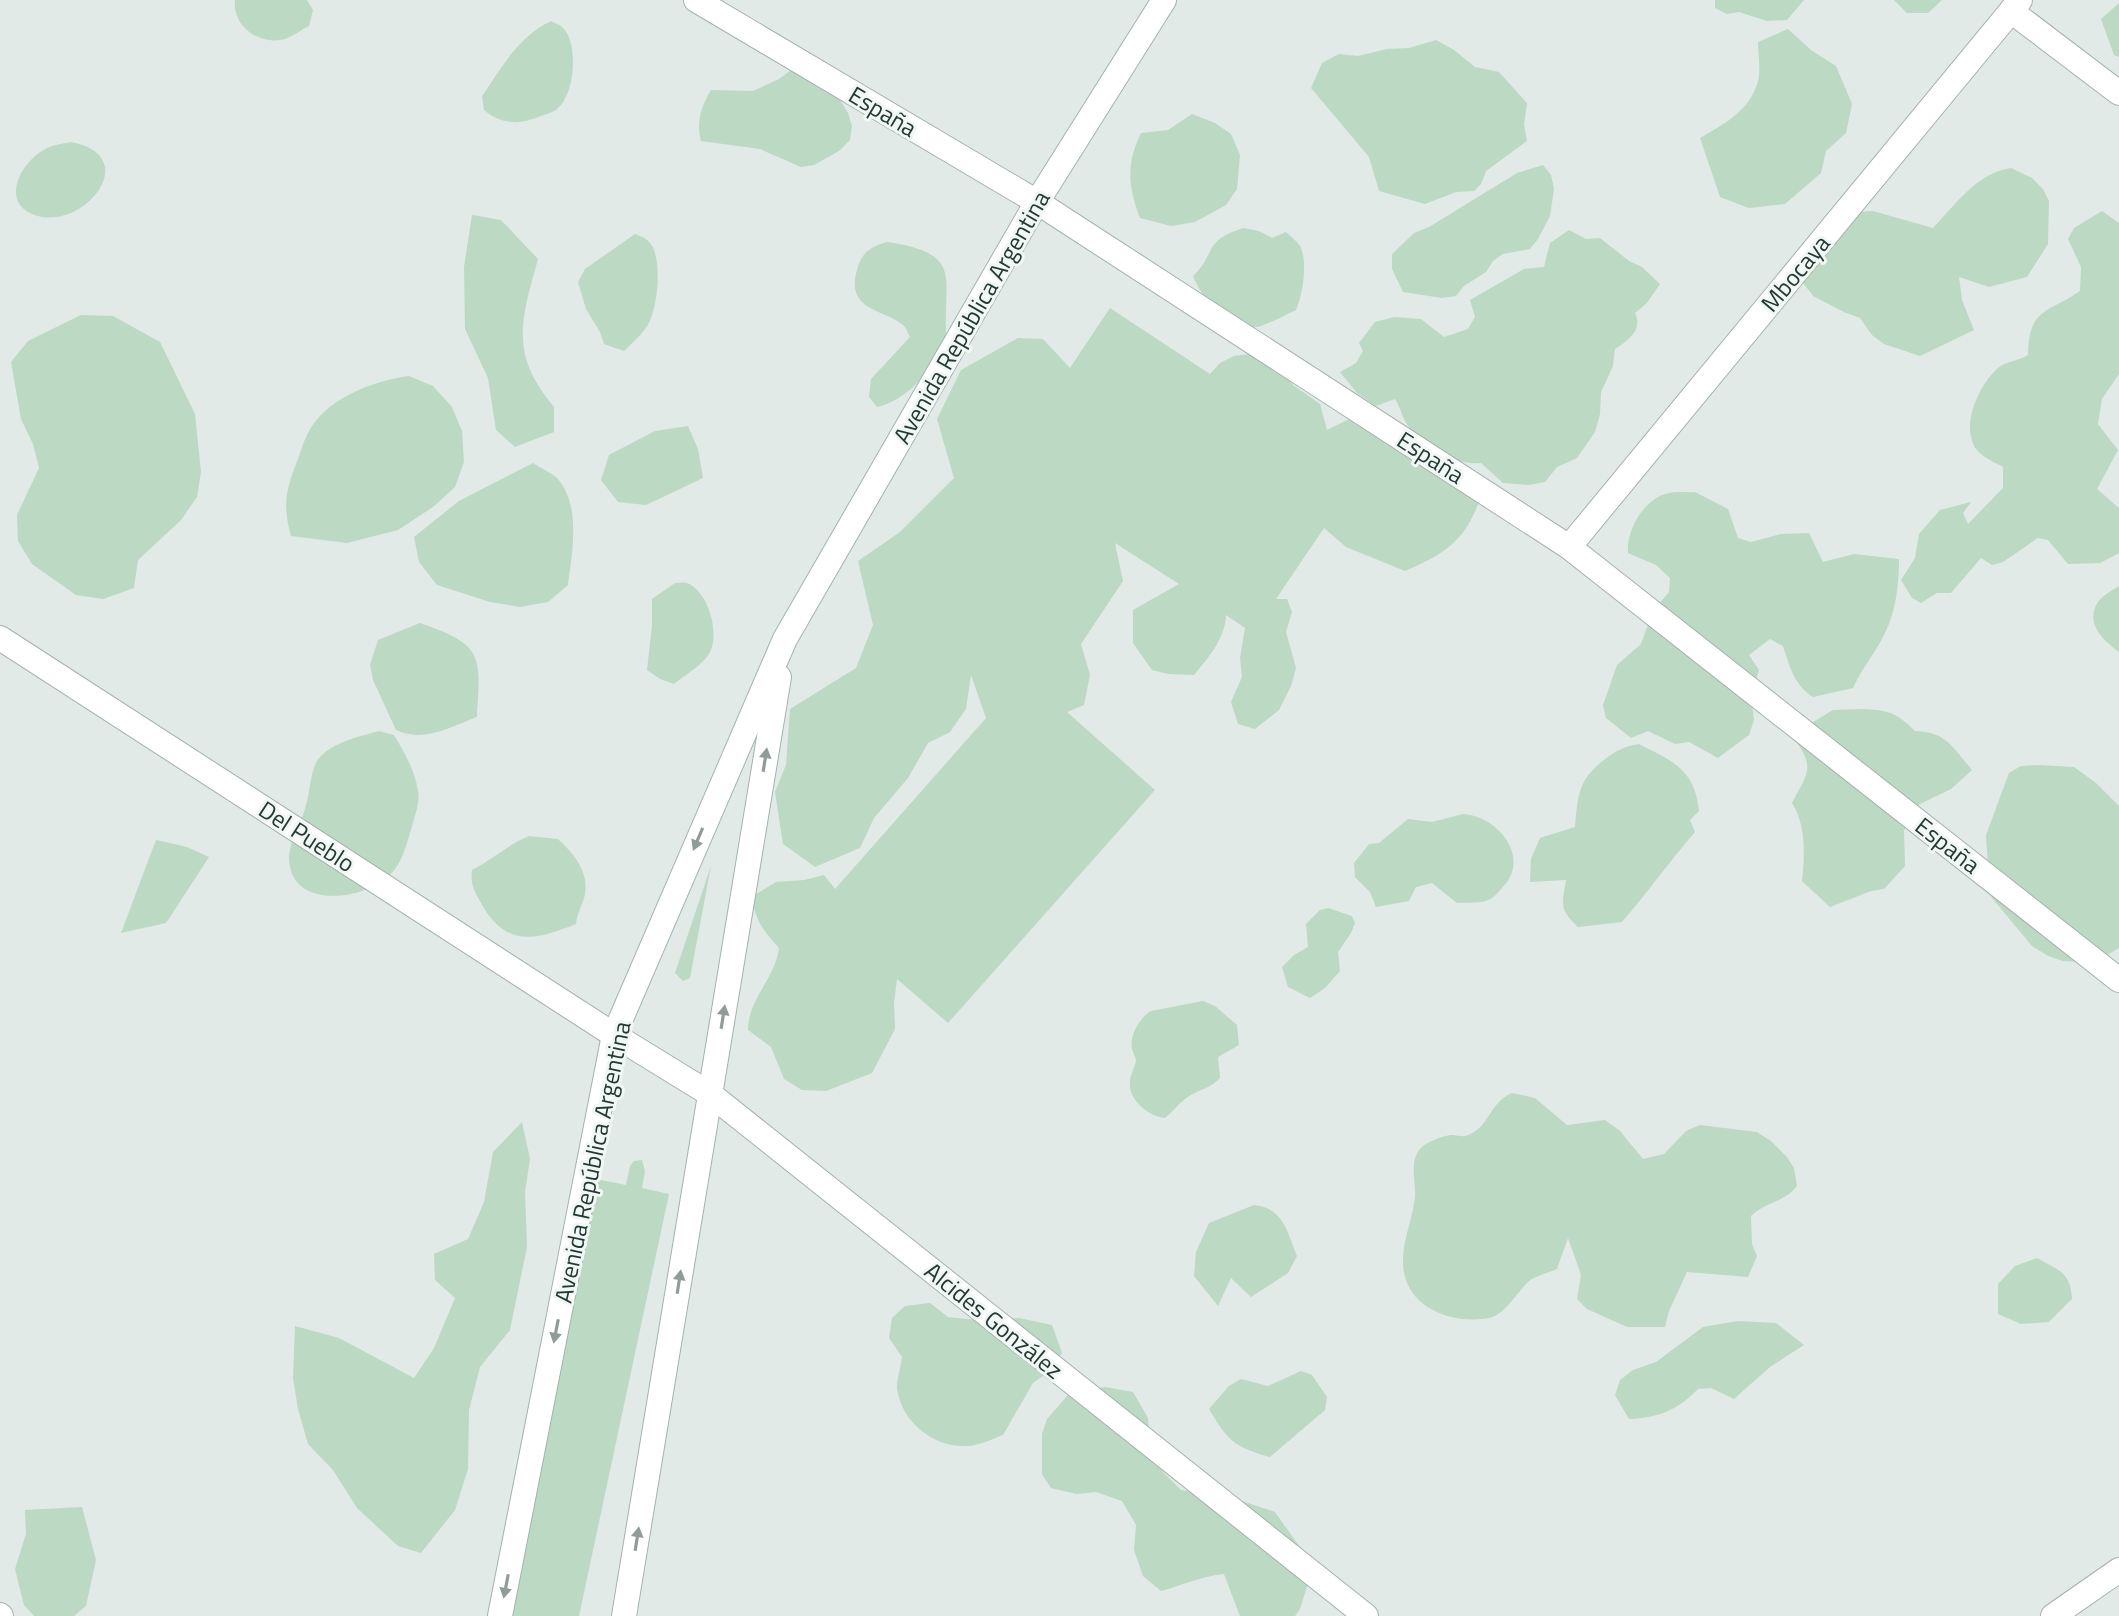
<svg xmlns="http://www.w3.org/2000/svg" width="2119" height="1616" viewBox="0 0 2119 1616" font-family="'Titillium Web',sans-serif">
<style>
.green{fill:#bcd9c4}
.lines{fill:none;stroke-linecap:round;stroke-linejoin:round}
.minor-casing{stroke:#a4b1ad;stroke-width:26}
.tertiary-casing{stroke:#a4b1ad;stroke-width:26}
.secondary-casing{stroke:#a1b4ae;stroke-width:26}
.minor{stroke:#fff;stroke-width:24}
.tertiary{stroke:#fff;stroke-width:24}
.secondary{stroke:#fff;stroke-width:24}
.oneway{fill:#919c99}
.labels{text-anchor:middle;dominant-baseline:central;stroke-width:6;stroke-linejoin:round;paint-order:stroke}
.street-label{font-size:24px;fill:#233933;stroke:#f1f7f4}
</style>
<rect width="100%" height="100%" fill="#e1eae6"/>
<g class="green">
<path d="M 235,0 L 307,0 L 313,10 L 309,26 C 301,30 293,36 285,39 C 259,46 232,26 235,0 Z"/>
<polygon points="1715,0 1804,0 1787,20 1767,21 1739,12 1727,14 1715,8"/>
<polygon points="1894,0 1942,0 1928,13 1907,13"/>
<polygon points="2119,3 2119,57 2114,55 2101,19"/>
<path d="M 551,21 C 554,23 559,24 562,27 C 579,41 575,94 558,108 C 555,112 546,114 541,116 C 520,125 502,125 484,110 L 482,96 C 502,67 518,37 551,21 Z"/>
<path d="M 1788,29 L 1811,50 L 1836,66 L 1852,104 L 1846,133 L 1826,151 L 1821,173 L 1785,204 L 1749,208 L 1720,197 L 1700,138 C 1724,124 1750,111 1758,81 C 1761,70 1758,54 1758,42 Z"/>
<polygon points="1436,40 1454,50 1475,67 1499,72 1527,103 1524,125 1527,141 1486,171 1481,184 1474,191 1456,192 1425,204 1379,191 1369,157 1311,88 1322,63 1339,54 1358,56 1387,49 1409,48"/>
<path d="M 803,61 L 825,76 L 848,113 L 852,126 L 850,140 L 839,151 L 814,165 L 801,167 L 760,149 L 701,141 C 696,123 701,106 711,90 L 753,91 L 779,79 Z"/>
<path d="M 1192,114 L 1215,123 L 1231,134 L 1240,155 L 1237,189 L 1226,205 L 1195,222 L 1171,226 L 1140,218 C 1128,186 1126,164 1141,133 L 1168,130 Z"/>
<path d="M 71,142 C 144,156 85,229 38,216 C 0,205 18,166 42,151 C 51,145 60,144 71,142 Z"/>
<polygon points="1543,165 1551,175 1554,189 1550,216 1538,239 1530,249 1503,254 1493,261 1486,272 1464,286 1456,296 1442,298 1403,292 1392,269 1392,254 1414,233 1429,227 1517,173"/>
<path d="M 2011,168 L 2032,178 L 2043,189 L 2049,201 L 2048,244 L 2027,277 L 1989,287 L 1959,277 L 1962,300 L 1974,330 L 1920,356 L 1884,344 L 1872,335 L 1860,318 L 1844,312 L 1813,296 L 1795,272 L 1859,212 L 1873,211 L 1933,228 C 1956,204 1977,173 2011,168 Z"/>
<path d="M 2102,211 L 2119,223 L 2119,374 L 2102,399 L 2098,424 L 2118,450 L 2097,489 L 2119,508 L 2119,553 L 2100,563 L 2068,564 L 2048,540 L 2038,538 L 2003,562 L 1992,565 L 1981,558 L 1951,593 L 1937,593 L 1921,603 L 1912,598 L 1901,580 L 1915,558 L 1919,534 L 1940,510 L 1971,502 L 1963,513 L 1968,524 L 2003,488 L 2003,467 C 1994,462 1982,457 1976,449 C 1960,425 1979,385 1998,368 C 2006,361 2019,361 2028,355 C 2029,308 2046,314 2080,291 L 2081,267 L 2068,239 L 2074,228 Z"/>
<path d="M 472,215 L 501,220 L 538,259 C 521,321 509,353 554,407 L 554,432 L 515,447 L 496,430 L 488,378 L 465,329 L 464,267 Z"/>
<path d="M 1243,228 L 1259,231 L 1272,238 L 1286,232 C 1291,237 1297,241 1300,246 C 1308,261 1303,294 1296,310 C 1285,315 1273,322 1261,326 C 1231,335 1203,301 1193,276 C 1218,252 1201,242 1243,228 Z"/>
<path d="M 1569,230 L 1586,239 L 1600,238 L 1629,261 L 1642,267 L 1660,284 L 1647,303 L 1635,313 C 1643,330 1629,340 1615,349 L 1613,366 L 1601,392 L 1600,414 L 1595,432 L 1577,458 L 1557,467 L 1545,482 L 1528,485 L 1503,483 L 1481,463 C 1454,465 1426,449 1409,427 C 1402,418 1401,408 1395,399 L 1376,406 L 1357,393 L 1340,372 L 1356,363 L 1363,351 L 1359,343 L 1375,322 L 1394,317 L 1421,319 L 1444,337 L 1468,329 L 1475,317 L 1470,300 L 1524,269 L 1544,267 L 1550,243 Z"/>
<path d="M 635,234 C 639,236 644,237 647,240 C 663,252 658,298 652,315 C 648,330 635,340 624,351 L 604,344 L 600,332 L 586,309 L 578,282 L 585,269 Z"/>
<path d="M 887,242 C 969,254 940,280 947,343 C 932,369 907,401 877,407 L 869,397 L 871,379 L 910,337 C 908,334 907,329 904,326 C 884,308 845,312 857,270 C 861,253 870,247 887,242 Z"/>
<path d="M 1110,308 L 1210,374 L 1220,363 L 1234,356 L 1250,354 L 1285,370 L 1293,385 L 1320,404 L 1327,430 L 1349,419 L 1363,417 L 1481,496 C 1466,540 1447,553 1405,571 L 1346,547 L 1324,528 L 1276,599 L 1287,599 L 1292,612 L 1286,632 L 1296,668 L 1291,686 L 1279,710 L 1255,729 L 1238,724 L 1231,702 L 1242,677 L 1240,658 L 1245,628 L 1226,615 C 1225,639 1208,658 1194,675 L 1168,674 L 1152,670 L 1133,643 L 1133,610 L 1179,584 L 1115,543 L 1123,581 L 1081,644 L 1090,675 L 1084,705 L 1067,712 L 1155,790 L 948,1023 L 897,979 L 894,1003 L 895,1029 L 872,1073 L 826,1091 L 802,1090 L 784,1079 L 771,1047 L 748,1030 C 748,999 775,979 779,948 C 765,932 753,919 753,896 L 776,882 L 804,880 L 824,875 L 835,889 L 986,718 L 971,675 L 966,709 L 950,732 L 928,743 L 908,778 L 874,818 L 860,848 L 815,867 L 783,844 L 775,792 L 786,765 L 790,709 L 856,668 L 873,625 L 858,561 L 900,532 L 954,478 L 937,419 L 961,370 L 1018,338 L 1043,339 L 1070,368 Z"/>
<polygon points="81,315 113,316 160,342 195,414 201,472 197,497 181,520 138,560 134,588 103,599 76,595 32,564 18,541 17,515 39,468 33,444 21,419 11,362 28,341"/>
<path d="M 409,376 L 433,386 L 452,407 L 462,431 L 464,462 L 455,487 L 433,507 L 398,530 L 347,543 L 291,536 C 283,507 285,493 296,464 C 300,455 302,445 307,435 C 324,399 372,381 409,376 Z"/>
<polygon points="688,426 698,449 703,478 646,505 618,502 601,480 609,455 655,431"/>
<path d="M 533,463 C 540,468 550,472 556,477 C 582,504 572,552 568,585 L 548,602 L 520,607 L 490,602 L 437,585 L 419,562 L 414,537 L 459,501 Z"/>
<path d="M 1695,492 L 1728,509 L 1738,538 L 1751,542 L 1781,534 L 1809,533 L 1823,562 L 1854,554 L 1899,559 C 1899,584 1896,611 1885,633 C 1876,652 1862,668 1853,688 L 1813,697 C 1794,685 1790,667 1783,646 L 1770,639 L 1749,655 L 1759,670 L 1751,696 L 1754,720 L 1749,735 L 1718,758 L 1689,742 L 1675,744 L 1648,731 L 1631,738 L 1606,718 L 1603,705 L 1617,665 L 1641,644 L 1653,611 L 1669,592 L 1670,578 L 1656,565 L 1628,553 C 1626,530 1644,498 1669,493 C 1677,491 1687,493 1695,492 Z"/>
<path d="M 675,583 C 679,583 683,582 687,583 C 708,591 719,631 711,650 C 705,664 686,674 674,684 L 660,679 L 647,670 L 652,625 L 652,599 Z"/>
<path d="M 2119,586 L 2119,652 C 2104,641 2084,623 2098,602 C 2102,596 2113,590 2119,586 Z"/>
<path d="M 420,623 C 483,645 481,654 477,717 C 450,727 424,743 396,730 L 373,680 L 370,665 L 378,640 Z"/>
<path d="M 1860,709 C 1887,710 1895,711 1915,731 C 1947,732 1953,748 1972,770 L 1951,789 L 1920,804 L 1912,812 L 1904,831 L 1905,866 L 1884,889 L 1871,891 L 1830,907 L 1802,881 C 1805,855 1806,825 1792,803 C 1805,777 1816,769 1797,743 L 1800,730 L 1833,710 Z"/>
<path d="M 379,731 L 394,735 C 404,752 415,770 418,791 C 420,803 415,815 412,826 C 407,843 402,864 389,876 C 362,901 289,910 289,857 C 290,839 302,822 306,805 C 310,792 310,775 316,763 C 325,744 361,736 379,731 Z"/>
<path d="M 1639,744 C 1672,761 1695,769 1699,811 L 1690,820 L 1695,832 C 1669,862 1648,892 1622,922 L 1578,927 C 1559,909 1562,905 1566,880 L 1530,882 L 1531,859 L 1540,838 L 1575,827 C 1578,795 1578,780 1604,760 C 1615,751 1625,746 1639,744 Z"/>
<polygon points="2038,765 2074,767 2096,783 2119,806 2119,948 2094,963 2063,961 2048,956 2032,946 1992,898 1989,884 1986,835 2009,773 2021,766"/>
<path d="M 1463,814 C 1498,816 1532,858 1502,888 C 1498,892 1493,899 1488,900 C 1479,904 1466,902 1457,903 L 1432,883 L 1416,887 L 1409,901 L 1376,907 L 1370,892 L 1355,877 L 1354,863 L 1369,844 L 1379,843 L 1408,819 L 1432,822 Z"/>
<path d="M 529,836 L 558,839 C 573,853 589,871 585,894 C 583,904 577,913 576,924 C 536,940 507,948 482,905 C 475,892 470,886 472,870 C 492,860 509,844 529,836 Z"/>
<polygon points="156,840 187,847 209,857 166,923 121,933"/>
<polygon points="711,866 690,978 683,981 675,973"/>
<polygon points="1328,908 1352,916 1355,923 1351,933 1338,952 1340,971 1325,988 1310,998 1288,987 1282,967 1294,955 1308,947 1306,924 1320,910"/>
<path d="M 1203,1001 L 1215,1006 L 1237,1025 L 1239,1045 L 1218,1057 L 1220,1078 C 1209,1089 1203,1088 1191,1095 C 1180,1101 1174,1111 1165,1118 C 1148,1116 1127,1099 1130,1080 C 1131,1073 1135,1067 1136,1061 C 1136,1057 1133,1053 1132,1049 C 1129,1036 1140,1017 1151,1011 Z"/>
<path d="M 1512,1093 L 1535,1098 L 1567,1125 L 1605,1120 L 1620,1131 L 1643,1159 L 1664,1154 L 1686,1131 L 1700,1125 L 1757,1132 L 1771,1141 L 1787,1157 L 1794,1168 L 1797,1186 C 1785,1202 1765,1202 1751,1216 L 1752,1244 L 1757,1256 L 1748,1277 L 1687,1272 L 1669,1311 L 1665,1327 L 1627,1327 L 1587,1309 L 1577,1299 L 1581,1275 L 1568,1238 L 1557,1269 C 1548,1273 1536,1276 1529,1281 C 1517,1292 1505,1315 1489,1318 C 1451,1325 1404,1307 1403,1263 C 1402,1242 1413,1218 1415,1197 C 1416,1182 1409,1162 1420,1149 C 1426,1142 1444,1135 1453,1135 C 1456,1135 1462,1137 1465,1136 C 1490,1129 1488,1103 1512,1093 Z"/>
<polygon points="522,1122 530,1159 525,1192 527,1247 510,1330 480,1367 469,1410 468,1469 455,1510 421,1553 398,1546 357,1508 333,1470 308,1444 298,1409 293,1378 295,1326 339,1338 414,1378 434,1348 455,1298 435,1280 434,1254 468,1239 484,1202 493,1152"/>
<polygon points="642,1160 645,1171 642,1188 669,1194 579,1616 503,1616 596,1179 626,1185 630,1166 634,1161"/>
<path d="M 1254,1205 C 1284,1208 1287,1232 1297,1256 L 1288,1273 L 1251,1297 L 1231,1278 L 1218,1306 L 1194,1276 L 1196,1252 L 1209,1223 Z"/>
<path d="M 2037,1258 C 2058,1270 2071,1272 2072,1299 L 2049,1322 L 2021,1324 L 1998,1314 L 1998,1284 L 2015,1266 Z"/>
<path d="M 930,1303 L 948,1317 L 986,1321 L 1019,1318 L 1052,1325 L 1062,1353 L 1050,1371 L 1033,1383 L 1003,1435 C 992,1439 979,1446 967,1446 C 934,1448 901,1422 897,1388 C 897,1378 901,1366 902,1357 L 889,1338 L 892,1318 L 905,1306 Z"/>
<path d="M 1738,1321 L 1776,1323 L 1804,1345 L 1770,1367 L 1734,1399 L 1711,1388 L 1698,1389 C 1678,1410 1658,1418 1629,1419 L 1615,1395 L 1620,1380 L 1633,1370 L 1656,1362 L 1703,1327 Z"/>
<path d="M 1301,1371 L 1312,1375 L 1327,1397 L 1325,1410 L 1270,1457 C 1234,1447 1228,1441 1209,1409 L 1229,1386 L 1241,1379 L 1268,1386 Z"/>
<path d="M 1105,1387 L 1133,1392 L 1148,1418 L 1150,1443 L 1163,1472 L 1181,1490 L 1233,1498 L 1275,1512 L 1309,1560 L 1308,1583 L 1300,1609 L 1295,1616 L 1240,1616 L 1224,1574 C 1202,1576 1183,1585 1161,1591 L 1143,1576 L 1134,1550 L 1136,1525 L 1122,1501 L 1096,1492 L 1077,1494 L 1051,1488 L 1042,1474 L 1042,1434 L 1047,1419 L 1068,1395 Z"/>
<polygon points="82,1507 96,1560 86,1606 74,1616 34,1616 24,1605 15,1569 26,1534 25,1510"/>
</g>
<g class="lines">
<defs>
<g id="minor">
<polyline points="696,0 1037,202 1569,547 2119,980"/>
<polyline points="2011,11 2119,93"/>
<polyline points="1569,547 2020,0"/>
<polyline points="710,1094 1366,1616"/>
<polyline points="0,1615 1,1616"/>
<polyline points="2053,1616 2119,1570"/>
</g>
<polyline id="tertiary" points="0,638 614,1035 710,1094"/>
<g id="secondary">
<polyline points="500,1616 614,1035 785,639 1037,202 1164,0"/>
<polyline points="624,1616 779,677"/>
</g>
</defs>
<use href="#minor" class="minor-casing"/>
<use href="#tertiary" class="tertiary-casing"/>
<use href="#secondary" class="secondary-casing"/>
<use href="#minor" class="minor"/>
<use href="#tertiary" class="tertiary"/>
<use href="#secondary" class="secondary"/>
</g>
<defs><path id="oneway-solid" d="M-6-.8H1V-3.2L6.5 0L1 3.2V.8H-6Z" transform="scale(2)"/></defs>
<g class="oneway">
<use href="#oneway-solid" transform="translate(765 760) rotate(-81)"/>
<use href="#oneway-solid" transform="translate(698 839) rotate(113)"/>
<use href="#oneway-solid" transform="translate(723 1017) rotate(-81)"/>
<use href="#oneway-solid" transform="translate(679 1282) rotate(-81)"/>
<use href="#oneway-solid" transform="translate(556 1331) rotate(101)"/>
<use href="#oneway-solid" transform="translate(637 1539) rotate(-81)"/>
<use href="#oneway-solid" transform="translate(506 1586) rotate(101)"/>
</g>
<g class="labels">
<g class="street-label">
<text transform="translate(883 111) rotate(31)">España</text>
<text transform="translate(1795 273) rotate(-50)">Mbocaya</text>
<text transform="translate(971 317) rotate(-60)">Avenida República Argentina</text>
<text transform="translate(1431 457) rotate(33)">España</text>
<text transform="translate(307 836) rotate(33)">Del Pueblo</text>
<text transform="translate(1948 845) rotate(38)">España</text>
<text transform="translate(592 1162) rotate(-78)">Avenida República Argentina</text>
<text transform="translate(994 1320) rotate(39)">Alcides González</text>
</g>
</g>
</svg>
